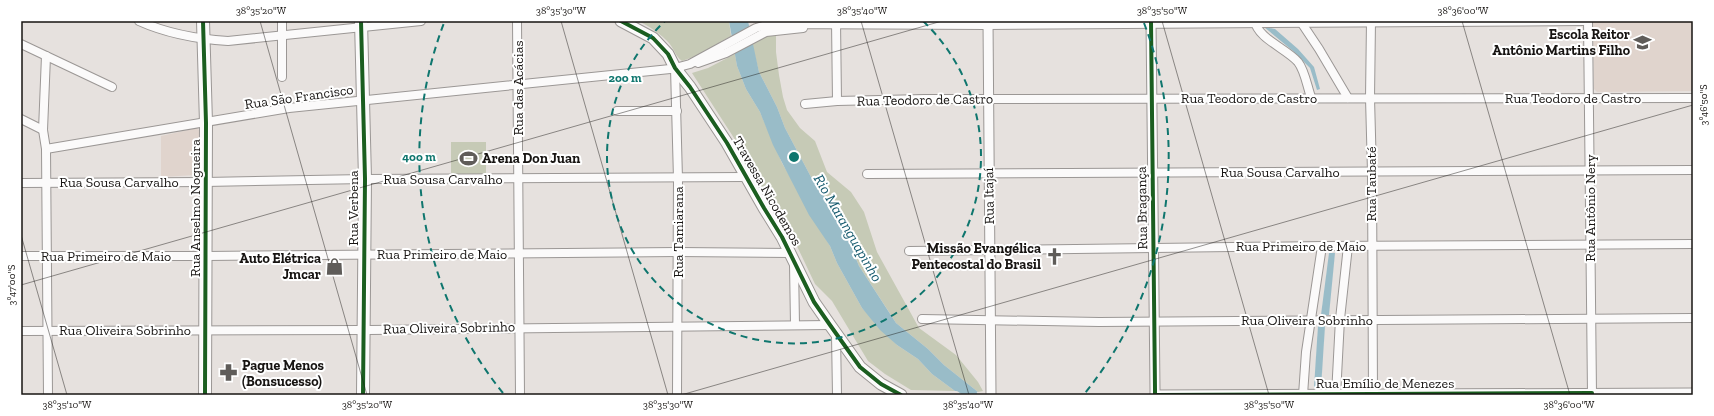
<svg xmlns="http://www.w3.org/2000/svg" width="1714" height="416" viewBox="0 0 1714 416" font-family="'Zilla Slab',serif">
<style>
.built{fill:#e0d4cd}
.green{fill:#c6cab6}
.water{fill:#99bcc8}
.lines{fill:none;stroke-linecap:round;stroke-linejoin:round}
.river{stroke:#99bcc8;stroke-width:11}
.minor-casing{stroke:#9b9795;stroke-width:10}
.tertiary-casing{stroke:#9b9795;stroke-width:11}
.secondary-casing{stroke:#9b9795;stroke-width:13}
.primary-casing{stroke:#9b9795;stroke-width:14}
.minor{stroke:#fbfafa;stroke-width:8}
.tertiary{stroke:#fbfafa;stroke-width:9}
.secondary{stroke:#fbfafa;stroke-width:11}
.primary{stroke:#fbfafa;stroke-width:12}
.cycleway-casing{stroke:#fff;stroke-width:6}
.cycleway{stroke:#1b5e20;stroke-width:4}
.ticks{fill:none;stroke:#171412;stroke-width:1;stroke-opacity:0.45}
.ring{fill:none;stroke:#0f766e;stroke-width:2;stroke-dasharray:7 5}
.labels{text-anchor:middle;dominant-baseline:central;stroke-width:4;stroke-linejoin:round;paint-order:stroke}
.poi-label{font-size:14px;font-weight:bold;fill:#171412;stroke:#fff;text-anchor:end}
.street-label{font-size:14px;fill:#171412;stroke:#fff}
.water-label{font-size:15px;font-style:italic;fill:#14596d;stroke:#fff}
.centre{fill:#0f766e;stroke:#fff;stroke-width:2}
.ring-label{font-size:12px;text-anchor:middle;font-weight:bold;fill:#0f766e;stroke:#fff;stroke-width:4;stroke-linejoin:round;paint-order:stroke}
.neatline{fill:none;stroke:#171412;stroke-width:1.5}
.ticks-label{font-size:10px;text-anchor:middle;fill:#171412}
</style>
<rect width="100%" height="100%" fill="#e6e1de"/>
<g class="built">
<polygon points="1593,21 1693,21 1693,91 1597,92 1594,89"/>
<polygon points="197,128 200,131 200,171 196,175 161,177 161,136"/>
</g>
<g class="green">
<path d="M 638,21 L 729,21 L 731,36 L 696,56 L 682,61 C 676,57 674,49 669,43 C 661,34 649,26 638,21 Z"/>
<polygon points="776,32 776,52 779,75 783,97 787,110 800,128 815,141 827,172 851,192 864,212 877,252 919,328 956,355 978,382 983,391 978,392 944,365 928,349 896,323 889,312 859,266 846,234 832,214 823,193 811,177 785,128 777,107 759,72 752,44 768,34"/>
<polygon points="735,54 737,66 746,89 760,112 782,163 830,246 837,263 862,308 897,345 918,359 932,374 955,391 911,390 885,374 868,361 832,301 815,284 795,242 757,180 734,138 692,73 708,68"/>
<rect x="451" y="142" width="35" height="32"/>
</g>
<g class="water">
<polygon points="729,21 748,21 759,72 777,107 785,128 811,177 823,193 832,214 846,234 859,266 896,323 928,349 944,365 978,392 955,391 932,374 918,359 897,345 880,330 862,308 837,263 830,246 809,215 773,145 760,112 746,89 737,66"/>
<polygon points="1264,27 1275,29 1298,49 1314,67 1320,89 1317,90 1310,68 1293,51"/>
<polygon points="1329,253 1335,253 1329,315 1321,315"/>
<polygon points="1318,326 1325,326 1321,388 1314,387"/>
</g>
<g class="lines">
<polyline class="river" points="957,384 972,395"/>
<defs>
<g id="minor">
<path d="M 139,21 C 168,34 196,39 228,41 L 421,21"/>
<polyline points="282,21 282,77"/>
<polyline points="517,21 520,395"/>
<polyline points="836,21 837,101"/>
<path d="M 1255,21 C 1257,38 1287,49 1298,62 C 1305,71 1307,86 1311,97"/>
<polyline points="1371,21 1370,98 1372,172 1373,395"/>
<polyline points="1588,21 1592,393"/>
<polyline points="1301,22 1319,49 1348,98"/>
<polyline points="21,44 112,87"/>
<polyline points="46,56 43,130 46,149 48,395"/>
<polyline points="698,63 726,53 766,32 803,28"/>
<polyline points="675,68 690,64 756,28 770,24 987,25 1584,21"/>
<polyline points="675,68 678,179 677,395"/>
<polyline points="805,104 837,101 924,99 1693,98"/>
<polyline points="617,111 677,111"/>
<polyline points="21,119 43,130"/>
<polyline points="46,149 289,108 680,68"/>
<polyline points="867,174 1693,170"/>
<polyline points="21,183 205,182 365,179 746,177"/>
<polyline points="909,251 1322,246 1693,244"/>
<polyline points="21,256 206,256 678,252 791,253"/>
<polyline points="794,264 795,325"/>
<polyline points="922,319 1099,322 1693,318"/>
<polyline points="21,331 369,330 830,325"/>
<polyline points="836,335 837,395"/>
<polyline points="1303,395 1306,352 1322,246"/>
<polyline points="1336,395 1340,319 1348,246"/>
</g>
<g id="tertiary">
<polyline points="988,21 991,395"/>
<polyline points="1151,21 1155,389 1155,395 1693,393"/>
</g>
<polyline id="secondary" points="621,21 653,38 668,54 675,68 690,87 727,143 764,208 782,237 814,302 830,325 860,367 881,384 901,395"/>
<g id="primary">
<polyline points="203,21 206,123 205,395"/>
<polyline points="361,21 365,179 363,395"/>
</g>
</defs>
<use href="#minor" class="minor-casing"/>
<use href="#tertiary" class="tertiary-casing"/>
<use href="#secondary" class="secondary-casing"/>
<use href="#primary" class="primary-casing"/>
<use href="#minor" class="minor"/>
<use href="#tertiary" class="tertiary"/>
<use href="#secondary" class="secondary"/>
<use href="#primary" class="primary"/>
<defs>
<g id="cycleway">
<polyline points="203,21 206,123 205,395"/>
<polyline points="361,21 365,179 363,395"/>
<polyline points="621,21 653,38 668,54 675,68 690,87 727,143 764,208 782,237 814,302 830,325 860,367 881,384 901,395"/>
<polyline points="1151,21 1155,389 1155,395 1592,393 1592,395"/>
</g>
</defs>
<use href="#cycleway" class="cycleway-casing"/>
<use href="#cycleway" class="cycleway"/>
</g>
<path class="ticks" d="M 260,21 L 367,395M 561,21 L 668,395M 861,21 L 969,395M 1162,21 L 1269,395M 1462,21 L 1570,395M 21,235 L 67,395M 21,285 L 942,21M 681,395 L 1693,105"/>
<g class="ring">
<path d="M923 21A187 187 0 1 1 665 21"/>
<path d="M503 393A375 375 0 0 1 444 23M1144 23A375 375 0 0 1 1085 393"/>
</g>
<defs>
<symbol id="school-bare" viewBox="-9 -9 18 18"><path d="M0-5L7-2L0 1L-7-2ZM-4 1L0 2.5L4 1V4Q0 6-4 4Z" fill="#5f5c59" stroke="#fff" stroke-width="2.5" paint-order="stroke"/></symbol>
<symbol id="stadium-bare" viewBox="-9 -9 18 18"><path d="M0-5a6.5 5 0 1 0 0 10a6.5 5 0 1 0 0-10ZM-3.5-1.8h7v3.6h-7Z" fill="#5f5c59" stroke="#fff" stroke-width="2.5" paint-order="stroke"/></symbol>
<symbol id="church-bare" viewBox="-9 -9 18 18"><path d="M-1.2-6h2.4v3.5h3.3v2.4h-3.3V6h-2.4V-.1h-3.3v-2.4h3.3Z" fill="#5f5c59" stroke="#fff" stroke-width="2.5" paint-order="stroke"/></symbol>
<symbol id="shop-bare" viewBox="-9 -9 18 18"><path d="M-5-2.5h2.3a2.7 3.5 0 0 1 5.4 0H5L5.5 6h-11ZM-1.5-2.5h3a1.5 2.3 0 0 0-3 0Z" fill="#5f5c59" stroke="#fff" stroke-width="2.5" paint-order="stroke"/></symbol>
<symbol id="pharmacy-bare" viewBox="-9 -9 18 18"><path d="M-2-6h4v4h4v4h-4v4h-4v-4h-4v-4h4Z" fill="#5f5c59" stroke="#fff" stroke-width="2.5" paint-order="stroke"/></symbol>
</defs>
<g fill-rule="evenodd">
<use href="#school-bare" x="1630" y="30" width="25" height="25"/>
<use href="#stadium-bare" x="456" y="146" width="25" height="25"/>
<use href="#church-bare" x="1042" y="244" width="25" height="25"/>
<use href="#shop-bare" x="322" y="254" width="25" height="25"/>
<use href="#pharmacy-bare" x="216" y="360" width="25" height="25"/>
</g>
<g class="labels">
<g class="poi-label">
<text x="1630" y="34">Escola Reitor<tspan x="1630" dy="16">Antônio Martins Filho</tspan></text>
<text x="482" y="158" text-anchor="start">Arena Don Juan</text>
<text x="1041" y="248">Missão Evangélica<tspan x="1041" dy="16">Pentecostal do Brasil</tspan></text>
<text x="321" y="258">Auto Elétrica<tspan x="321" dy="16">Jmcar</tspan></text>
<text x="242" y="365" text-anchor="start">Pague Menos<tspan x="242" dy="16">(Bonsucesso)</tspan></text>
</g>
<g class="street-label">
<text transform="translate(518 88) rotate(-90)">Rua das Acácias</text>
<text transform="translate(299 97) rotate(-8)">Rua São Francisco</text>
<text x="1249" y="98">Rua Teodoro de Castro</text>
<text x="1573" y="98">Rua Teodoro de Castro</text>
<text transform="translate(925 100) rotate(-1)">Rua Teodoro de Castro</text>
<text x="1280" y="172">Rua Sousa Carvalho</text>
<text x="443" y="179">Rua Sousa Carvalho</text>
<text x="119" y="182">Rua Sousa Carvalho</text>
<text transform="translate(1371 184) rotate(-90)">Rua Taubaté</text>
<text transform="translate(767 191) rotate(60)">Travessa Nicodemos</text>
<text transform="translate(989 196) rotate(-91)">Rua Itajaí</text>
<text transform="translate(195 208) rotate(-90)">Rua Anselmo Nogueira</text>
<text transform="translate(353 208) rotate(-90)">Rua Verbena</text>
<text transform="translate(1142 208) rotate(-91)">Rua Bragança</text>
<text transform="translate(1590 208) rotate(-90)">Rua Antônio Nery</text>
<text transform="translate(678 232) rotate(-90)">Rua Tamiarana</text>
<text x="1301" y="246">Rua Primeiro de Maio</text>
<text x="442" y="254">Rua Primeiro de Maio</text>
<text x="106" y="256">Rua Primeiro de Maio</text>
<text x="1307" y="320">Rua Oliveira Sobrinho</text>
<text transform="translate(449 328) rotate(-1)">Rua Oliveira Sobrinho</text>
<text x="125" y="330">Rua Oliveira Sobrinho</text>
<text x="1385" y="383">Rua Emílio de Menezes</text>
</g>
<g class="water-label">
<text transform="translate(848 228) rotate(60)">Rio Maranguapinho</text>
</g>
</g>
<circle cx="794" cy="157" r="6" class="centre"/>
<g class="ring-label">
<text x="625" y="82">200 m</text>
<text x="419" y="161">400 m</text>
</g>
<rect width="1714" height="416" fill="none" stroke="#ffffff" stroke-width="44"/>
<rect x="22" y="22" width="1670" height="372" class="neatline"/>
<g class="ticks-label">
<text x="261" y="14">38°35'20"W</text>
<text x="561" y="14">38°35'30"W</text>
<text x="862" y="14">38°35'40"W</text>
<text x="1162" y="14">38°35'50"W</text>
<text x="1463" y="14">38°36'00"W</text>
<text transform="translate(1703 105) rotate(-90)" y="4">3°46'50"S</text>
<text transform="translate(11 285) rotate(-90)" y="4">3°47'00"S</text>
<text x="67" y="408">38°35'10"W</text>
<text x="367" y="408">38°35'20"W</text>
<text x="668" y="408">38°35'30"W</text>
<text x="968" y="408">38°35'40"W</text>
<text x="1269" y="408">38°35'50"W</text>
<text x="1569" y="408">38°36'00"W</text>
</g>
</svg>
